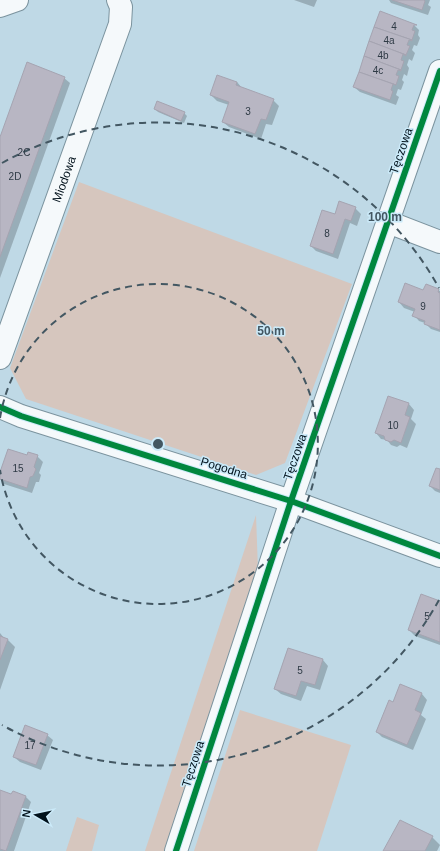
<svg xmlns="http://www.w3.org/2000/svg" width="440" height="851" viewBox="0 0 440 851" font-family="Helvetica,sans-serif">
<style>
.green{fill:#d6c6be}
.shadow{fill:#0003}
.building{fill:#b8b6c3;stroke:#a5a4b1}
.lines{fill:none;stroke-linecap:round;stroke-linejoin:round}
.minor-casing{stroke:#7b939e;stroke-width:24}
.minor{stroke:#f5f9fb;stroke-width:22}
.cycleway-casing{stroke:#cbeaf9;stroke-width:8}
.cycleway{stroke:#00873e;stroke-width:6}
.ring{fill:none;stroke:#435762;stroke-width:2;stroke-dasharray:7 5}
.labels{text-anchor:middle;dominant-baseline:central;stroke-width:3;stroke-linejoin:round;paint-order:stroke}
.number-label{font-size:10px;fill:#2e3a45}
.street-label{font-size:12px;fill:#00111b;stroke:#cbeaf9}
.centre{fill:#435762;stroke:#cbeaf9;stroke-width:2}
.ring-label{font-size:12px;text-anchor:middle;font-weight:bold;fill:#435762;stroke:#cbeaf9;stroke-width:3;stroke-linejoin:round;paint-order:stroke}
</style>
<rect width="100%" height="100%" fill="#bfd9e6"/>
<g class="green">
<polygon points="79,182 352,284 285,463 256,475 26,399 10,368"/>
<polygon points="256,515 258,570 169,851 145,851"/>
<polygon points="240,710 351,745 317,851 194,851"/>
<polygon points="77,817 99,825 92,851 66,851"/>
</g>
<g class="shadow">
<polygon points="294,0 317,0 314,7"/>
<polygon points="389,0 430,0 428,5 431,7 428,15 391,3"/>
<polygon points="414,25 419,30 418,35 420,38 417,46 414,45 412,50 415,53 412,61 409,59 407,65 409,68 407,76 404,74 402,80 404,82 401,90 398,89 396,95 399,97 396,105 360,92 354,87"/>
<polygon points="64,78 70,83 0,278 0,140"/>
<polygon points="237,82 242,88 273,100 279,106 272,125 266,124 261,139 229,127 223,122 229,105 217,101 211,95"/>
<polygon points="155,109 184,113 187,116 184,123 158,112"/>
<polygon points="355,208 361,214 357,226 350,223 338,259 316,251 311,246 336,215"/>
<polygon points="426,286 440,291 440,332 431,329 425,323 419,321 414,315 415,312 404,308 399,302 424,291"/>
<polygon points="389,397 409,404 414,410 411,419 416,424 407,448 400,445 397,447 391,445 387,440 381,439 376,433"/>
<polygon points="37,456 43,462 39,473 41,475 39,482 36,482 32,493 4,484 0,479 0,475 27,457"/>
<polygon points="440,471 440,493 435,491 430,486"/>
<polygon points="440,602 440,645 415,636 409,630"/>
<polygon points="0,633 4,638 7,639 15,647 0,690"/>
<polygon points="288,649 323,660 328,666 320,690 307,686 301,701 281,694 275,689"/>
<polygon points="401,685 422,694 427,700 421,715 426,719 413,750 382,737 377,732 393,703"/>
<polygon points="47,735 53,740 41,770 20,762 14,757"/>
<polygon points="0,791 12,795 26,797 31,802 14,851 0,851"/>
<polygon points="432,837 440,845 437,851 384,851"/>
</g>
<g class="building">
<polygon points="392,0 424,0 425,1 422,10"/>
<polygon points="380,11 417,25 414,25 412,30 415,31 412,40 374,27"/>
<polygon points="374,27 412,40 412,41 409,40 407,45 410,46 406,55 369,41"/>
<polygon points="369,41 406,55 406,56 403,54 401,60 404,61 401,70 364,56"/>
<polygon points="364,56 401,70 401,71 398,70 396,75 399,76 396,85 359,72"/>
<polygon points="27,62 65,77 0,257 0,137"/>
<polygon points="359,72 396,85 393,84 391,90 393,91 390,100 353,87"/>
<polygon points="217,75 237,82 236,85 274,99 266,120 261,119 255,134 222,122 229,102 210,95"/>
<polygon points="157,101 185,112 181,121 154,109"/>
<polygon points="339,201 356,207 351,221 345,219 333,254 310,246 322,210 335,214"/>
<polygon points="405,283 423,290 426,284 439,289 438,292 440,293 440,330 424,324 425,321 412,316 415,309 398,302"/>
<polygon points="388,396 409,403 405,415 410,417 401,443 394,440 391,442 385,440 384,436 375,433"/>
<polygon points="8,449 27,455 28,452 38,455 34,467 36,469 33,476 30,477 27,488 0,479 0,472"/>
<polygon points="436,468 440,469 440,490 429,486"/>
<polygon points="421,594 440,601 440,642 408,630"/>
<polygon points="0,636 8,639 0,660"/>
<polygon points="288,648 323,659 315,685 301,681 296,696 274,689"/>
<polygon points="400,684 422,693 415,710 421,713 407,745 376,732 389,700 393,702"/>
<polygon points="25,725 48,734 36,765 13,757"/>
<polygon points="0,790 11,794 13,791 26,796 6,851 0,849"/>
<polygon points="400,820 433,836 425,851 383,851"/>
</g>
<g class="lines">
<defs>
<g id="minor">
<polyline points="0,6 17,0"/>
<polyline points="388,222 440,242"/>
<path id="s1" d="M 0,358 L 120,24 L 121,7 L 118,0"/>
<polyline points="0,407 21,416 291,501 440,556"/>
<polyline points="176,851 291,501 440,71"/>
</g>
</defs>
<use href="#minor" class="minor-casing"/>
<use href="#minor" class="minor"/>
<defs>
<g id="cycleway">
<polyline points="0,407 21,416 291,501 440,556"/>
<polyline points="176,851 291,501 440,71"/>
</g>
</defs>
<use href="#cycleway" class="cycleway-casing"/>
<use href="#cycleway" class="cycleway"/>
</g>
<g class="ring">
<path d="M0 418A160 160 0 1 1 0 470"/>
<path d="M439 600A321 321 0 0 1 2 725M2 163A321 321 0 0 1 439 288"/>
</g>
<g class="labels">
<g class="number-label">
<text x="394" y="26">4</text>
<text x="389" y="40">4a</text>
<text x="383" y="55">4b</text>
<text x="378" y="70">4c</text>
<text x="248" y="111">3</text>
<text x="24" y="152">2C</text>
<text x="15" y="176">2D</text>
<text x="327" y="233">8</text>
<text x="423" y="306">9</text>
<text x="393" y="425">10</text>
<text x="18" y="468">15</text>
<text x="427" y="616">5</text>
<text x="300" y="670">5</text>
<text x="30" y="745">17</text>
</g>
<g class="street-label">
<text transform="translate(401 151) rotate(-71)">Tęczowa</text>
<text stroke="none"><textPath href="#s1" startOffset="190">Miodowa</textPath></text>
<text transform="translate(295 457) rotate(-71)">Tęczowa</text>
<text transform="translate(224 468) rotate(17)">Pogodna</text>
<text transform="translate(193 764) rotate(-72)">Tęczowa</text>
</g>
</g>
<circle cx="158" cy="444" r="6" class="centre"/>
<g class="ring-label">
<text x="385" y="221">100 m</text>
<text x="271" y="335">50 m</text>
</g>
<g transform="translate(36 815) rotate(279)" stroke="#cbeaf9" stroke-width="3" paint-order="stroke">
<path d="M0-3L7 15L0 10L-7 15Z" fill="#00111b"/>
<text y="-6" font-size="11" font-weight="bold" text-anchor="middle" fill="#00111b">N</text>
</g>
</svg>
